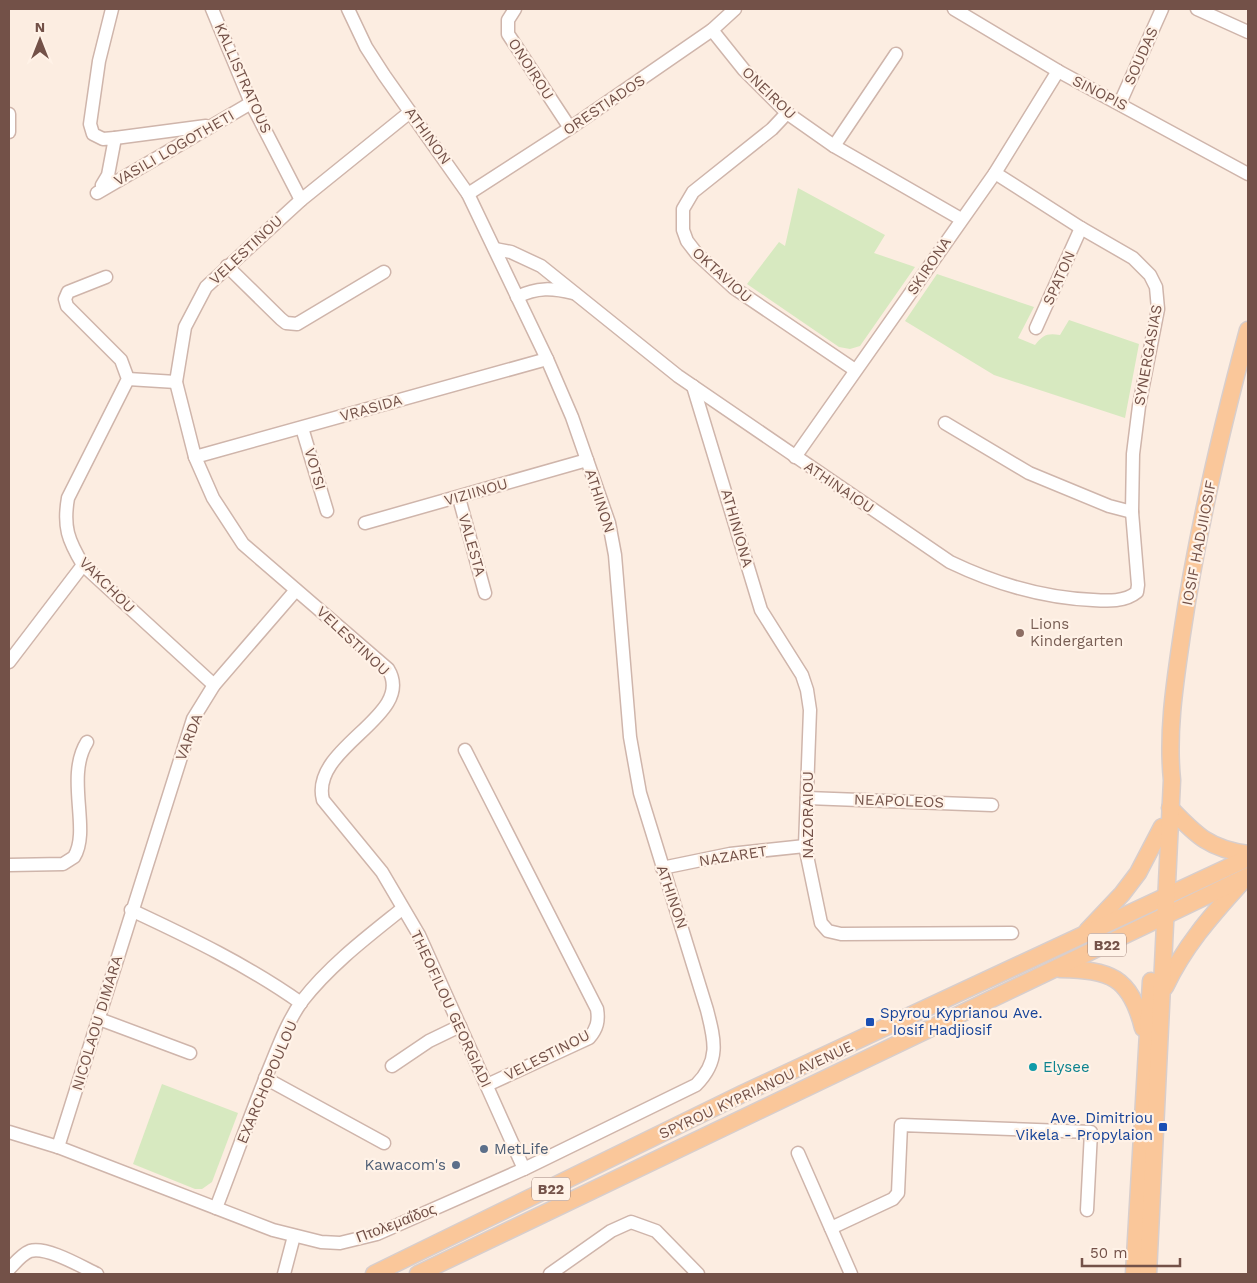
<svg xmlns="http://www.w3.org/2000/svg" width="1257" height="1283" viewBox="0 0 1257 1283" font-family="'Work Sans',sans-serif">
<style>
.green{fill:#d7e9c0}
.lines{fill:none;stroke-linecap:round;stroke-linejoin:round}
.minor-casing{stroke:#cfb5ab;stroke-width:15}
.major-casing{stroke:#d8cecc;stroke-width:19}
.minor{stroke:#fff;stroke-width:12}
.major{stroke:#fac79a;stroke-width:16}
.education-dot{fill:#8d6e63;stroke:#fff2e7;stroke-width:2}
.transit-dot{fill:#1a4fb4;stroke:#fff2e7;stroke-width:2}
.culture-dot{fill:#0f9aa8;stroke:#fff2e7;stroke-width:2}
.service-dot{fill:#5c6f8a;stroke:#fff2e7;stroke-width:2}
.labels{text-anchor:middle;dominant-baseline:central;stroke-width:4.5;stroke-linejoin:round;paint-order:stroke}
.shield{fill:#fff2e7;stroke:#9d8178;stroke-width:1}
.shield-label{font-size:14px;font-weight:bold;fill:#735148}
.street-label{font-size:15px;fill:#735148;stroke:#fff2e7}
.education-label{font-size:15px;fill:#785e54;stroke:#fff2e7;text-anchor:start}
.transit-label{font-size:15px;fill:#164399;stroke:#fff2e7;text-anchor:start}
.culture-label{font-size:15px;fill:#0d838f;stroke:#fff2e7;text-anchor:start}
.service-label{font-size:15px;fill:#4e5e75;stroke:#fff2e7;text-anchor:start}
</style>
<rect width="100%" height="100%" fill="#fcede1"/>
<g class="green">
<polygon points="798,188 885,235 874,253 915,267 860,346 850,349 839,347 747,284 779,242 785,246"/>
<path d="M 937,274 L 1034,307 L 1018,338 L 1035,345 C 1043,335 1047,333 1060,335 L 1069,320 L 1139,344 L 1125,418 L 994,375 L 905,321 Z"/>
<polygon points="162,1084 238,1113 212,1182 202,1189 195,1189 133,1164"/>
</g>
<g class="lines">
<defs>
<g id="minor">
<polyline points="212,9 251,103 301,200"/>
<polyline points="515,9 508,20 508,34 570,128"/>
<polyline points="954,9 1058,71 1248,174"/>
<polyline points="1197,9 1248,32"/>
<polyline points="712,30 744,70 787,113 834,146 961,219"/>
<polyline points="1120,103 1162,9"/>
<path d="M 410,112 L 301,200 L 206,287 L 185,327 L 176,382 L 195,457 L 213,498 L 243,544 L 388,669 C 417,716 309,747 323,800 L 382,872 L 419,935 L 524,1169"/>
<polyline points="787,113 772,129 693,192 683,209 683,230 687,241 697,254 734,288 855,370"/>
<polyline points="9,114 9,132"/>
<polyline points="115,138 206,126"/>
<polyline points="834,146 896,54"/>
<polyline points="104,188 102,185 108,175 115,138 103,139 93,134 90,124 99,61 112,9"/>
<polyline points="97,193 251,103"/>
<polyline points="468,194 570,128 712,30 735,9"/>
<path d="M 495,249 L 511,252 L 541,266 L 678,376 L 950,562 C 996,584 1042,598 1093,600 C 1108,601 1125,602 1137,592 L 1138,585 L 1132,512 L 1133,454 L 1139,406 L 1158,309 L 1156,287 L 1150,275 L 1133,258 L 1081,228 L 995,173"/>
<polyline points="227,266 281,319 286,323 297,324 384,272"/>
<path d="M 106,277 L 68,292 L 65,299 L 67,306 L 121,360 L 128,379 L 68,498 C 63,527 68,540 83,565 L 214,685"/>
<path d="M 517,297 C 537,287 553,288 573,293"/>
<polyline points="1036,328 1081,228"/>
<polyline points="128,379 176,382"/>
<polyline points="693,386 761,610 802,675 807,690 810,710 805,846 821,923 828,931 841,934 1012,933"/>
<polyline points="945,423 1029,473 1109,506 1132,512"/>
<polyline points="302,428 327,511"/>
<polyline points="195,457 547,359"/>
<polyline points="795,457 995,173 1058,71"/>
<polyline points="459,498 485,593"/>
<polyline points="365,523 587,460"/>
<polyline points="9,662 83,565"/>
<path d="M 465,750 L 597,1009 C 599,1021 597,1029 589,1038 L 487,1085"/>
<polyline points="807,798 992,805"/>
<path d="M 9,865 L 63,864 L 74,857 C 91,830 65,777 87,742"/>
<polyline points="662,868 730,854 805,846"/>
<path d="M 131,910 C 189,937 249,966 301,1003"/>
<polyline points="99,1019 190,1053"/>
<polyline points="392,1066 429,1041 460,1026"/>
<polyline points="265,1078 384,1143"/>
<path d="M 9,1132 L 58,1147 L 273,1230 L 321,1242 L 340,1243 L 377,1234 L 524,1169 L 696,1085 C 720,1061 715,1041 707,1010 L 640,793 L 630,737 L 615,555 L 609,523 L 572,417 L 547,359 L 468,194 L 384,75 L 366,47 L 348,9"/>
<polyline points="58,1147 193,719 214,685 296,590"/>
<polyline points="798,1153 851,1274"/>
<path d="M 216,1208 C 235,1159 252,1110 272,1062 C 280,1042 289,1019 302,1001 C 330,965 367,937 402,909"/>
<polyline points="831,1228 893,1199 898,1193 901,1125 1091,1132 1087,1210"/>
<path d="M 9,1269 C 15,1263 22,1254 30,1251 C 47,1246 82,1267 97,1274"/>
<polyline points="284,1274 294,1236"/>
<polyline points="550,1274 611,1231 631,1222 656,1231 698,1274"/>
</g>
<g id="major">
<path d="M 1170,808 C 1196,835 1209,849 1248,854"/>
<polyline points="1087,931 1122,894 1138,873 1162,827"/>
<path d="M 1060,969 C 1110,970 1130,976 1143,1028"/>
<path d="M 1165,987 C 1184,947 1210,917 1240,884"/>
<polyline points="374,1274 742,1094 1248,858"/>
<polyline points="418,1274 1248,876"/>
<polyline points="1134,1274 1151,981"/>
<path d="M 1148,1274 L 1172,780 C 1167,732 1175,682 1182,634 C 1197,531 1221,430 1248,330"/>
</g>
</defs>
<use href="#minor" class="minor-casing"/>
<use href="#major" class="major-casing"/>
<use href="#minor" class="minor"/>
<use href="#major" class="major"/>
</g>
<circle class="education-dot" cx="1020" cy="633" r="5"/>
<g class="transit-dot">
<rect x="865" y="1017" width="10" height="10" rx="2.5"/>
<rect x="1158" y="1122" width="10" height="10" rx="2.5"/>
</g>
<circle class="culture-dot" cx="1033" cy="1067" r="5"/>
<g class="service-dot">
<circle cx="484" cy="1149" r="5"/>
<circle cx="456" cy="1165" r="5"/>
</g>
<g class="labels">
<g class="shield">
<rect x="1088" y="933.5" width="38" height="23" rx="4"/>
<rect x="532" y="1177.5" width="38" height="23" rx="4"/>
</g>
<g class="shield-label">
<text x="1107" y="945">B22</text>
<text x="551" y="1189">B22</text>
</g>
<g class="street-label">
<text transform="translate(1141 56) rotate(-66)">SOUDAS</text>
<text transform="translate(531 69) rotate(57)">ONOIROU</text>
<text transform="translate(243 78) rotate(66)">KALLISTRATOUS</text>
<text transform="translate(769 93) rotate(44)">ONEIROU</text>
<text transform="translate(1100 93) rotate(27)">SINOPIS</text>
<text transform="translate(604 105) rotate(-34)">ORESTIADOS</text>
<text transform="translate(428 136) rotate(54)">ATHINON</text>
<text transform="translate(174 148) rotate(-30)">VASILI LOGOTHETI</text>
<text transform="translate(246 250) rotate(-43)">VELESTINOU</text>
<text transform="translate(929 266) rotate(-56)">SKIRONA</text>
<text transform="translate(722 275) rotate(42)">OKTAVIOU</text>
<text transform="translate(1059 278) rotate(-66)">SPATON</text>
<text transform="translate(1148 355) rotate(-80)">SYNERGASIAS</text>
<text transform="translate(371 408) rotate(-16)">VRASIDA</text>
<text transform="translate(315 469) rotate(74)">VOTSI</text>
<text transform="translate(839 487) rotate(34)">ATHINAIOU</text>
<text transform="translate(476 492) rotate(-16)">VIZIINOU</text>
<text transform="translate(600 501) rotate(72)">ATHINON</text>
<text transform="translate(737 528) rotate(74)">ATHINIONA</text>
<text transform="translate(1199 543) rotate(-79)">IOSIF HADJIIOSIF</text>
<text transform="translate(472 545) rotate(74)">VALESTA</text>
<text transform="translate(107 585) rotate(45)">VAKCHOU</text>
<text transform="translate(353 641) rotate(43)">VELESTINOU</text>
<text transform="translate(189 737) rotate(-69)">VARDA</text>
<text transform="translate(899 801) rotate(2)">NEAPOLEOS</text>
<text transform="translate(808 815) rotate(-90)">NAZORAIOU</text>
<text transform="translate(733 856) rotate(-9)">NAZARET</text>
<text transform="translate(672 897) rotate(71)">ATHINON</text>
<text transform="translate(451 1009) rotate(65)">THEOFILOU GEORGIADI</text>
<text transform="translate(97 1023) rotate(-73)">NICOLAOU DIMARA</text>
<text transform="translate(547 1055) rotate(-27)">VELESTINOU</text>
<text transform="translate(267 1082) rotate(-67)">EXARCHOPOULOU</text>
<text transform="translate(756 1090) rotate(-25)">SPYROU KYPRIANOU AVENUE</text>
<text transform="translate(396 1223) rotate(-21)">Πτολεμαΐδος</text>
</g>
<g class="education-label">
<text x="1030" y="624">Lions<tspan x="1030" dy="17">Kindergarten</tspan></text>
</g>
<g class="transit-label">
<text x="880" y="1013">Spyrou Kyprianou Ave.<tspan x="880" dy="17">- Iosif Hadjiosif</tspan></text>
<text x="1153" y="1118" text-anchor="end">Ave. Dimitriou<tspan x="1153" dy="17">Vikela - Propylaion</tspan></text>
</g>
<g class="culture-label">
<text x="1043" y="1067">Elysee</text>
</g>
<g class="service-label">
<text x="494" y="1149">MetLife</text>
<text x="446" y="1165" text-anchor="end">Kawacom's</text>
</g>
</g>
<rect width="1257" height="1283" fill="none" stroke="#735148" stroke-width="20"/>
<g transform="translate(40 40)" stroke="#fff2e7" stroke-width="4" paint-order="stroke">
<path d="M0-4L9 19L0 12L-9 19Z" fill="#735148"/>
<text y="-8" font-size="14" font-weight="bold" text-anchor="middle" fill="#735148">N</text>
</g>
<path d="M1082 1258v8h98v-8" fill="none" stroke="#735148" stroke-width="2.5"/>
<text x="1090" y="1258" font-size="15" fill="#735148" stroke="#fff2e7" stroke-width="4" paint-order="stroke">50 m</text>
</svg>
